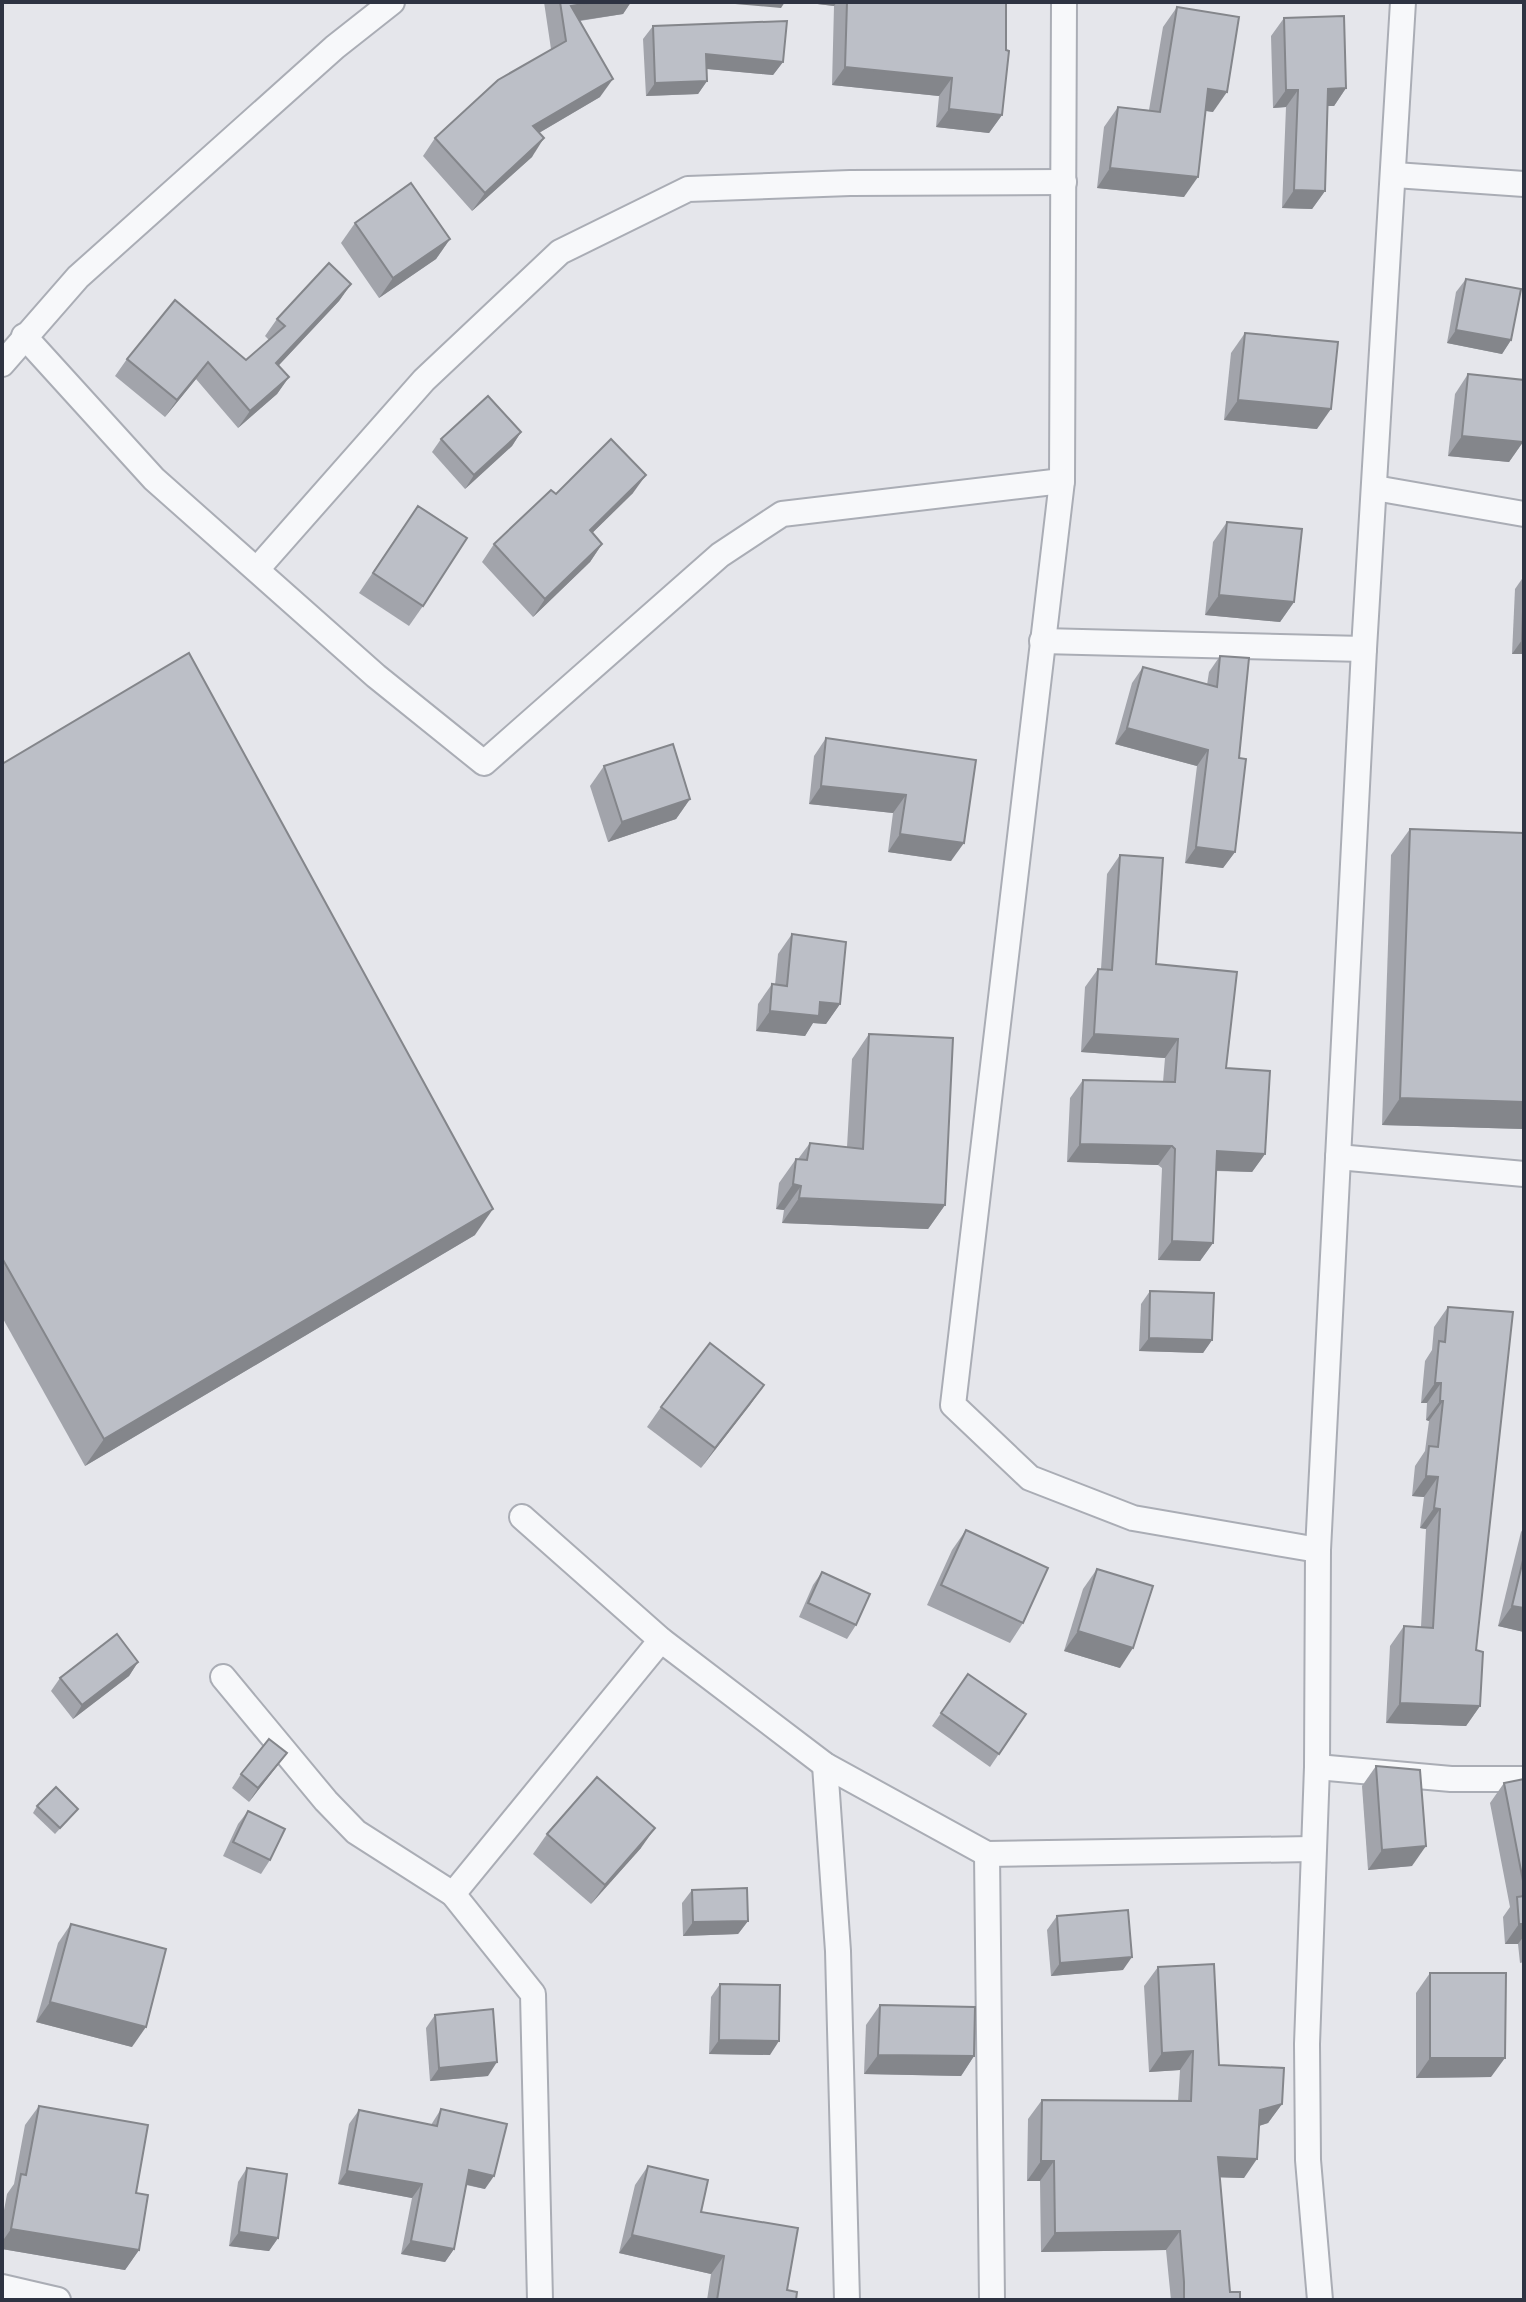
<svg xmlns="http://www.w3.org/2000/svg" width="1526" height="2302" viewBox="0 0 1526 2302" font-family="Figtree,sans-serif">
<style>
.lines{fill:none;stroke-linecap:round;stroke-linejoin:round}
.street-casing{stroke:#aaadb5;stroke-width:28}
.street{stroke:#f7f8fa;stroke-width:24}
.wall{fill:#a2a4ab}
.shaded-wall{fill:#84868b}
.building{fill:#bcbfc7;stroke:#84868b;stroke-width:2}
</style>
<rect width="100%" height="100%" fill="#e5e6eb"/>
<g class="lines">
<defs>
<g id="street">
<polyline points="1064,2 1062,481 953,1405 1030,1478 1133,1518 1318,1550"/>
<polyline points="1395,175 1524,184"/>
<polyline points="24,336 154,479 376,676 484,763 720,555 782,514 1062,481"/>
<polyline points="2,364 78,277 335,47 392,2"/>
<polyline points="1375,488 1524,514"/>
<polyline points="258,568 424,380 560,252 688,189 850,183 1064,182"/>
<polyline points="1042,641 1364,649"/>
<polyline points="1338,1157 1524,1174"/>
<polyline points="522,1517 661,1640 825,1765 987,1854 1312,1849"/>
<polyline points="223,1677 326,1801 356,1832 453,1894 533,1994 540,2300"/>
<polyline points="825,1765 838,1951 847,2300"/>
<polyline points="1317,1767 1451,1779 1524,1779"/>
<polyline points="987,1854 992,2300"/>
<polyline points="453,1894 661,1640"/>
<polyline points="2,2287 58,2300"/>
<polyline points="1320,2300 1308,2160 1307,2044 1317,1767 1318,1550 1364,649 1403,2"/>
</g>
</defs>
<use href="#street" class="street-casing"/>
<use href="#street" class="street"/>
</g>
<g class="wall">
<polygon points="544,2 631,2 623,14 580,21 600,97 539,133 532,157 472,211 423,156 435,138 551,49"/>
<polygon points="801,2 1007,2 1006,4 1002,115 989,133 936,127 939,96 832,85 834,6"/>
<polygon points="1177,7 1213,112 1206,111 1184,197 1097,188 1104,127 1118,107 1149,110 1163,27"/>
<polygon points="1284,18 1346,88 1334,106 1327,106 1325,191 1312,209 1282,208 1286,107 1273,108 1271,36"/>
<polygon points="653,26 783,62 773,75 707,69 707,81 698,94 646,96 643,39"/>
<polygon points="355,223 450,239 436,259 379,298 341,243"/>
<polygon points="1466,279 1511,340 1502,354 1447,343 1456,292"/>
<polygon points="351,284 339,301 278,366 289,377 277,394 238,428 196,379 165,417 115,376 127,359 246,360 269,340 265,336 277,319"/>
<polygon points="1245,333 1317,429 1224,420 1231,353"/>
<polygon points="1468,374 1523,442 1509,462 1448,456 1455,394"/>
<polygon points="521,432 512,446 465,489 432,452 441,439"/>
<polygon points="633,493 592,533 602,544 590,562 533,617 482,562 494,544 556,494"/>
<polygon points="1227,522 1294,602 1280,622 1205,615 1213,542"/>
<polygon points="404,526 423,606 409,626 359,593"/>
<polygon points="1524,576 1524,654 1512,654 1515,589"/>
<polygon points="1220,656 1239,758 1235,852 1223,868 1185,863 1197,766 1115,744 1132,683 1143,667 1207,685 1209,672"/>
<polygon points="826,738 976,760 951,861 888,852 893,813 809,804 814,756"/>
<polygon points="2,764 475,1235 85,1466 2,1317"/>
<polygon points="604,766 690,799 676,819 608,842 590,786"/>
<polygon points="1410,829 1524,833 1524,1129 1382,1125 1391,855"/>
<polygon points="1120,855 1156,964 1226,1068 1265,1154 1252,1172 1216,1171 1213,1243 1200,1261 1158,1260 1162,1168 1158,1165 1067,1162 1070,1098 1083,1080 1163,1082 1165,1058 1081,1052 1085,987 1098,969 1101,969 1107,874"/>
<polygon points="792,934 840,1004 826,1024 813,1023 805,1036 756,1031 758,1004 772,984 775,985 778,954"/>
<polygon points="869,1034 945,1205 928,1229 782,1223 784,1210 776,1209 779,1183 796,1159 798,1159 810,1143 847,1147 852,1059"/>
<polygon points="1150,1291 1212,1340 1203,1353 1139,1351 1141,1304"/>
<polygon points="1448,1307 1480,1706 1466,1726 1386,1723 1390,1646 1404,1626 1421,1627 1426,1529 1420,1528 1424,1497 1412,1496 1415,1466 1425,1451 1429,1421 1426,1420 1427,1403 1421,1403 1425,1361 1432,1350 1434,1327"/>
<polygon points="764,1385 701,1468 647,1427 661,1407"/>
<polygon points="1524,1527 1524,1632 1498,1626 1521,1532"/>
<polygon points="966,1530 1023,1623 1010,1643 927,1605 952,1550"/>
<polygon points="1097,1569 1120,1668 1064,1651 1083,1589"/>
<polygon points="822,1572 856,1625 847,1639 799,1617 813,1585"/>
<polygon points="138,1662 129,1676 73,1719 51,1691 60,1678"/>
<polygon points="968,1674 1026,1714 990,1767 932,1726"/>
<polygon points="287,1753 249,1802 232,1788 241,1774"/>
<polygon points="1376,1766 1412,1866 1368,1870 1362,1786"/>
<polygon points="1524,1779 1524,1962 1520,1963 1518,1944 1505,1944 1503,1917 1510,1907 1490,1803 1504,1783"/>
<polygon points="37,1806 78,1809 55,1834 33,1813"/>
<polygon points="248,1811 270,1860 261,1874 223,1856 238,1824"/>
<polygon points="547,1834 641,1848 591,1904 533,1854"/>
<polygon points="692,1890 748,1921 738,1934 683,1936 682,1903"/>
<polygon points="1057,1916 1123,1970 1051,1976 1047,1930"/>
<polygon points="71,1924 132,2047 36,2022 58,1943"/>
<polygon points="1158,1967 1219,2065 1282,2104 1268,2123 1259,2126 1244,2178 1220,2177 1230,2292 1240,2300 1171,2300 1166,2250 1041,2252 1040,2181 1027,2181 1028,2119 1042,2100 1178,2101 1180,2070 1149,2072 1144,1986"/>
<polygon points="1430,1973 1491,2077 1416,2078 1416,1993"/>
<polygon points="720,1984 770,2055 709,2054 711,1997"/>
<polygon points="880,2005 974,2056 961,2076 864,2074 866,2025"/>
<polygon points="435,2015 488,2076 430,2081 426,2028"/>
<polygon points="39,2106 136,2193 139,2250 125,2270 2,2249 2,2221 7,2194 14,2184 25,2125"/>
<polygon points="441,2109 485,2189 466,2185 454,2249 445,2262 401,2254 412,2198 338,2184 349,2124 359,2110 431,2125"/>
<polygon points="648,2166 701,2212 787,2290 796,2300 707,2300 711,2274 619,2253 635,2185"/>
<polygon points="247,2168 278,2238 269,2251 229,2246 238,2182"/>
</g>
<g class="shaded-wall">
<polygon points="595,2 631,2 623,14 563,23 571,6"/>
<polygon points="712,2 785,2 781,8"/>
<polygon points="801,2 837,2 834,6"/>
<polygon points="706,54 783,62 773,75 697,68"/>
<polygon points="845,67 952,78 939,96 832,85"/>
<polygon points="613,79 600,97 520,144 533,126"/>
<polygon points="707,81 698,94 646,96 655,83"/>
<polygon points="1346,88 1334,106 1315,106 1328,89"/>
<polygon points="1208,89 1227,92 1213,112 1194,109"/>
<polygon points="1286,90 1298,90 1286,107 1273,108"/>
<polygon points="949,109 1002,115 989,133 936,127"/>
<polygon points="544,138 532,157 472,211 485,193"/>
<polygon points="1110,168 1198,177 1184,197 1097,188"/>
<polygon points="1294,190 1325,191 1312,209 1282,208"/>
<polygon points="450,239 436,259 379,298 393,278"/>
<polygon points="351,284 339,301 265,380 276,363"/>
<polygon points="1456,330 1511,340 1502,354 1447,343"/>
<polygon points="208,362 196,379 165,417 177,400"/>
<polygon points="289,377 277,394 238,428 250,411"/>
<polygon points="1238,400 1331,409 1317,429 1224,420"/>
<polygon points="521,432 512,446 465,489 474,475"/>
<polygon points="1462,436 1523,442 1509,462 1448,456"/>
<polygon points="646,475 633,493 577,548 590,530"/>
<polygon points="602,544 590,562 533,617 545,599"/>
<polygon points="1219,595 1294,602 1280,622 1205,615"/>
<polygon points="1522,640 1524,641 1524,654 1512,654"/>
<polygon points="1127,728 1208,750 1197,766 1115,744"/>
<polygon points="821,786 906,795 893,813 809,804"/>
<polygon points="690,799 676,819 608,842 622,822"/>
<polygon points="900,834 964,843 951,861 888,852"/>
<polygon points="1196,847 1235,852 1223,868 1185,863"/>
<polygon points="820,1002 840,1004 826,1024 813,1023 805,1036 756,1031 770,1011"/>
<polygon points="1094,1034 1178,1039 1165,1058 1081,1052"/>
<polygon points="1400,1098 1524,1102 1524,1129 1382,1125"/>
<polygon points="1080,1144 1172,1146 1158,1165 1067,1162"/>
<polygon points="1217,1151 1265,1154 1252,1172 1204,1170"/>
<polygon points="793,1184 801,1186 784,1210 776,1209"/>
<polygon points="799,1198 945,1205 928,1229 782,1223"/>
<polygon points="493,1209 475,1235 85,1466 104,1439"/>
<polygon points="1172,1241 1213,1243 1200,1261 1158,1260"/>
<polygon points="1149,1338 1212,1340 1203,1353 1139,1351"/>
<polygon points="1435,1383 1441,1383 1427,1403 1421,1403"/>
<polygon points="764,1385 750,1405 701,1468 715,1448"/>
<polygon points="1440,1401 1443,1401 1429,1421 1426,1420"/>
<polygon points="1426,1476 1438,1477 1424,1497 1412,1496"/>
<polygon points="1434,1508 1440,1509 1426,1529 1420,1528"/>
<polygon points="1512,1606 1524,1608 1524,1632 1498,1626"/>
<polygon points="1078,1631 1133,1648 1120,1668 1064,1651"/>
<polygon points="138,1662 129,1676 73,1719 82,1705"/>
<polygon points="1400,1703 1480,1706 1466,1726 1386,1723"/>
<polygon points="287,1753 277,1766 249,1802 258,1788"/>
<polygon points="655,1828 641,1848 591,1904 605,1885"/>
<polygon points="1426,1846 1412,1866 1368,1870 1382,1850"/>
<polygon points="748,1921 738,1934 683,1936 693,1922"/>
<polygon points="1519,1924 1524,1924 1524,1936 1518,1944 1505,1944"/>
<polygon points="1132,1957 1123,1970 1051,1976 1060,1963"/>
<polygon points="50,2002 146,2027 132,2047 36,2022"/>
<polygon points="719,2040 779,2041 770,2055 709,2054"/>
<polygon points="1193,2051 1180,2070 1149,2072 1162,2053"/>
<polygon points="878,2055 974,2056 961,2076 864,2074"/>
<polygon points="1430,2058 1505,2058 1491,2077 1416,2078"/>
<polygon points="497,2062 488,2076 430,2081 439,2068"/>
<polygon points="1282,2104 1268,2123 1246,2130 1260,2110"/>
<polygon points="1218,2157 1257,2159 1244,2178 1204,2177"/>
<polygon points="1041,2161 1054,2161 1040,2181 1027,2181"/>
<polygon points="469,2170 494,2176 485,2189 460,2183"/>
<polygon points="347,2171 422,2184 412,2198 338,2184"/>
<polygon points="11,2229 139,2250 125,2270 2,2249 2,2242"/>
<polygon points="1180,2231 1166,2250 1041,2252 1055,2233"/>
<polygon points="239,2232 278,2238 269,2251 229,2246"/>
<polygon points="632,2235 724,2256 711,2274 619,2253"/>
<polygon points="411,2241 454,2249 445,2262 401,2254"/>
</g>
<g class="building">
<polygon points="560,2 595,2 571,6 613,79 533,126 544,138 485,193 435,138 498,80 566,41"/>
<polygon points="847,2 1006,2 1006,50 1009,51 1002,115 949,109 952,78 845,67"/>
<polygon points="1177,7 1239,17 1227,92 1208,89 1198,177 1110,168 1118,107 1160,112"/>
<polygon points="1344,16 1346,88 1328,89 1325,191 1294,190 1298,90 1286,90 1284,18"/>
<polygon points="787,21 783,62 706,54 707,81 655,83 653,26"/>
<polygon points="411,183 450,239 393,278 355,223"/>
<polygon points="329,263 351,284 276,363 289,377 250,411 208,362 177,400 127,359 175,300 246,360 285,326 277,319"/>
<polygon points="1466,279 1521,289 1511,340 1456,330"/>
<polygon points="1245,333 1338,342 1331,409 1238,400"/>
<polygon points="1468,374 1524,380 1523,442 1462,436"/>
<polygon points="488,396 521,432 474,475 441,439"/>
<polygon points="611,439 646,475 590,530 602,544 545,599 494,544 551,490 556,494"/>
<polygon points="418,506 467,538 423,606 373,573"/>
<polygon points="1227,522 1302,529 1294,602 1219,595"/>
<polygon points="1524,584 1524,641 1522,640"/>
<polygon points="189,653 493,1209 104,1439 2,1258 2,764"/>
<polygon points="1220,656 1249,658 1239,758 1246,759 1235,852 1196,847 1208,750 1127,728 1143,667 1217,687"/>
<polygon points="826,738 976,760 964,843 900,834 906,795 821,786"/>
<polygon points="673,744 690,799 622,822 604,766"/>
<polygon points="1410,829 1524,833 1524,1102 1400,1098"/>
<polygon points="1120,855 1163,858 1156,964 1237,972 1226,1068 1270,1071 1265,1154 1217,1151 1213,1243 1172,1241 1175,1149 1172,1146 1080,1144 1083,1080 1175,1082 1178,1039 1094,1034 1098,969 1112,970"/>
<polygon points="792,934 846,942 840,1004 820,1002 819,1016 770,1011 772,984 787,986"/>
<polygon points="869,1034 953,1038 945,1205 799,1198 801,1186 793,1184 796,1159 807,1160 810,1143 863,1149"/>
<polygon points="1150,1291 1214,1293 1212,1340 1149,1338"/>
<polygon points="1448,1307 1513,1312 1476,1650 1483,1652 1480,1706 1400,1703 1404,1626 1433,1628 1440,1509 1434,1508 1438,1477 1426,1476 1429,1446 1438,1447 1443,1401 1440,1401 1441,1383 1435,1383 1439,1341 1445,1342"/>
<polygon points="710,1343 764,1385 715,1448 661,1407"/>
<polygon points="966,1530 1048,1568 1023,1623 941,1585"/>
<polygon points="1524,1556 1524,1608 1512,1606"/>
<polygon points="1097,1569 1153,1586 1133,1648 1078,1631"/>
<polygon points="822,1572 870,1594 856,1625 808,1603"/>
<polygon points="117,1634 138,1662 82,1705 60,1678"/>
<polygon points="968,1674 1026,1714 999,1754 941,1713"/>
<polygon points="269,1739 287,1753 258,1788 241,1774"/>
<polygon points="1376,1766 1420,1770 1426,1846 1382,1850"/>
<polygon points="597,1777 655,1828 605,1885 547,1834"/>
<polygon points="1524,1779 1524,1886 1504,1783"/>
<polygon points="56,1787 78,1809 60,1828 37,1806"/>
<polygon points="248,1811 285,1829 270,1860 233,1842"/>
<polygon points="747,1888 748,1921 693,1922 692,1890"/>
<polygon points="1524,1896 1524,1924 1519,1924 1517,1897"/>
<polygon points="1128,1910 1132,1957 1060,1963 1057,1916"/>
<polygon points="71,1924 166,1949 146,2027 50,2002"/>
<polygon points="1214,1964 1219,2065 1284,2068 1282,2104 1260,2110 1257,2159 1218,2157 1230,2292 1240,2292 1240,2300 1184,2300 1184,2282 1180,2231 1055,2233 1054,2161 1041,2161 1042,2100 1191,2101 1193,2051 1162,2053 1158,1967"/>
<polygon points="1430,1973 1506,1973 1505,2058 1430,2058"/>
<polygon points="720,1984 780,1985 779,2041 719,2040"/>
<polygon points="880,2005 975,2007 974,2056 878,2055"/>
<polygon points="493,2009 497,2062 439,2068 435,2015"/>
<polygon points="39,2106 148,2125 136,2193 148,2195 139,2250 11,2229 21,2174 26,2175"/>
<polygon points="441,2109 507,2124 494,2176 469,2170 454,2249 411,2241 422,2184 347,2171 359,2110 437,2126"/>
<polygon points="648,2166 708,2180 701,2212 798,2228 787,2290 797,2292 796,2300 717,2300 724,2256 632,2235"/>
<polygon points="247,2168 287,2174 278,2238 239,2232"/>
</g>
<rect width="1526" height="2302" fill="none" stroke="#2e3342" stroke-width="8"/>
</svg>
